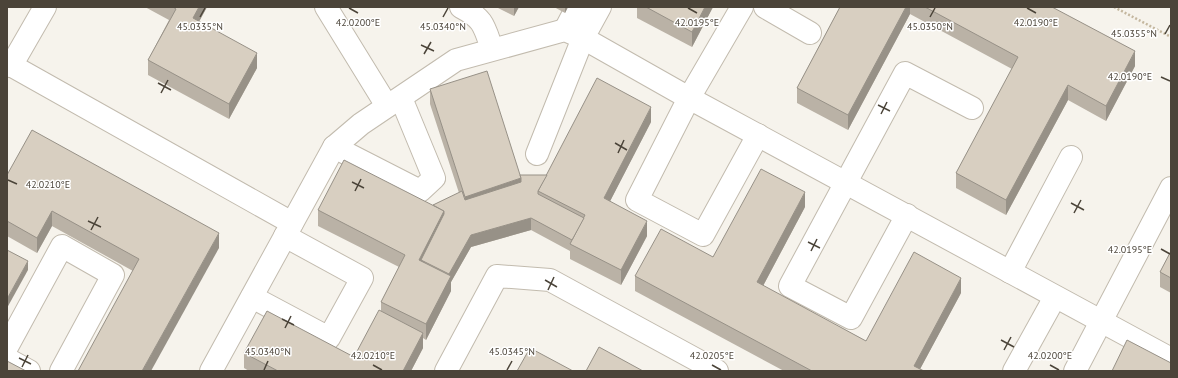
<svg xmlns="http://www.w3.org/2000/svg" width="1178" height="378" viewBox="0 0 1178 378" font-family="'PT Sans',sans-serif">
<style>
.lines{fill:none;stroke-linecap:round;stroke-linejoin:round}
.minor-casing{stroke:#c2bbae;stroke-width:24}
.path{stroke:#c4b79f;stroke-width:2.5;stroke-dasharray:2 2;stroke-linecap:butt}
.minor{stroke:#fff;stroke-width:22}
.wall{fill:#bab2a6}
.shaded-wall{fill:#979187}
.building{fill:#d8cfc1;stroke:#979187}
.ticks{fill:none;stroke:#4b4439;stroke-width:1.5}
.ticks-label{font-size:10px;text-anchor:middle;fill:#4b4439;stroke:#fff;stroke-width:3;stroke-linejoin:round;paint-order:stroke}
</style>
<rect width="100%" height="100%" fill="#f6f3ec"/>
<g class="lines">
<defs>
<g id="minor">
<polyline points="326,7 387,106"/>
<path d="M 461,7 C 484,19 484,26 492,49"/>
<polyline points="600,7 583,38 689,98 1171,359"/>
<polyline points="742,7 689,98 637,200 703,235 758,135"/>
<polyline points="765,7 810,33"/>
<polyline points="565,30 577,7"/>
<polyline points="7,63 292,223"/>
<polyline points="11,66 45,7"/>
<polyline points="334,147 420,191 434,178 401,98"/>
<polyline points="907,215 851,318 790,286 905,73 972,108"/>
<polyline points="1010,272 1071,157"/>
<polyline points="252,297 329,338 362,278 285,236"/>
<polyline points="7,347 62,246 113,275 61,371"/>
<polyline points="7,359 29,371"/>
<polyline points="211,371 334,147 361,124 456,60 565,30 583,38 537,154"/>
<polyline points="446,371 497,276 550,280 717,371"/>
<polyline points="1014,371 1055,297"/>
<polyline points="1075,371 1171,188"/>
</g>
</defs>
<use href="#minor" class="minor-casing"/>
<polyline class="path" points="1114,7 1171,37"/>
<use href="#minor" class="minor"/>
</g>
<g class="wall">
<polygon points="145,7 207,7 199,21 257,68 229,119 148,75 148,60 169,20"/>
<polygon points="496,7 519,7 514,16"/>
<polygon points="554,7 568,7 565,13"/>
<polygon points="637,7 713,7 692,47 637,18"/>
<polygon points="840,7 1052,7 1135,66 1106,121 1068,100 1006,215 956,188 956,173 1012,69 910,14 848,130 797,103 797,88"/>
<polygon points="430,89 520,175 547,175 651,122 610,201 647,236 621,285 570,259 570,251 531,230 471,247 451,282 451,291 426,340 423,338 423,348 411,371 249,371 244,368 244,353 354,357 381,311 381,302 399,267 318,226 318,210 433,205 459,193 430,104"/>
<polygon points="7,175 219,248 133,271 52,226 37,253 7,236"/>
<polygon points="805,207 763,286 866,341 961,293 920,369 924,371 784,371 635,291 635,276 713,257"/>
<polygon points="1171,251 1171,293 1160,287 1160,272"/>
</g>
<g class="shaded-wall">
<polygon points="199,7 207,7 193,33 193,18"/>
<polygon points="514,7 519,7 514,16"/>
<polygon points="565,7 568,7 565,13"/>
<polygon points="705,7 713,7 692,47 692,32"/>
<polygon points="906,7 910,7 910,14 848,130 848,115"/>
<polygon points="1135,51 1135,66 1106,121 1106,106"/>
<polygon points="257,53 257,68 229,119 229,104"/>
<polygon points="1068,85 1068,100 1006,215 1006,200"/>
<polygon points="651,107 651,122 604,213 604,198"/>
<polygon points="521,178 521,193 465,212 465,197"/>
<polygon points="805,192 805,207 757,297 757,282"/>
<polygon points="52,211 52,226 37,253 37,238"/>
<polygon points="444,211 444,226 424,265 419,260"/>
<polygon points="531,218 531,230 471,247 451,282 451,291 426,340 426,324 447,277 471,235"/>
<polygon points="647,221 647,236 621,285 621,270"/>
<polygon points="219,233 219,248 151,371 142,371"/>
<polygon points="28,261 28,270 7,308 7,299"/>
<polygon points="961,278 961,293 919,371 914,366"/>
<polygon points="423,333 423,348 411,371 403,371"/>
</g>
<g class="building">
<polygon points="173,7 199,7 193,18 257,53 229,104 148,60 176,9"/>
<polygon points="646,7 705,7 692,32"/>
<polygon points="840,7 906,7 848,115 797,88"/>
<polygon points="925,7 1052,7 1135,51 1106,106 1068,85 1006,200 956,173 1018,57"/>
<polygon points="487,71 521,178 465,197 430,89"/>
<polygon points="597,78 651,107 604,198 647,221 621,270 570,244 585,215 538,191"/>
<polygon points="32,130 219,233 142,371 78,371 139,259 52,211 37,238 7,221 7,175"/>
<polygon points="344,160 444,211 419,260 451,276 426,324 381,302 405,255 318,210"/>
<polygon points="761,169 805,192 757,282 866,341 914,252 961,278 914,366 924,371 812,371 635,276 661,229 713,257"/>
<polygon points="520,175 547,175 538,191 538,194 584,218 572,240 531,218 471,235 449,274 421,260 444,214 444,211 433,205 462,191 465,200 521,182 521,178"/>
<polygon points="7,250 28,261 7,299"/>
<polygon points="1171,251 1171,278 1160,272"/>
<polygon points="379,310 423,333 403,371 278,371 244,353 267,311 354,357"/>
<polygon points="1127,340 1171,363 1171,371 1112,371"/>
<polygon points="599,347 643,371 586,371"/>
<polygon points="530,348 573,371 517,371"/>
<polygon points="7,361 26,371 7,371"/>
</g>
<path class="ticks" d="M 349,8 L 358,13M 688,8 L 697,13M 1027,8 L 1036,13M 200,17 L 205,8M 443,17 L 448,8M 930,17 L 935,8M 1165,34 L 1170,25M 421,45 L 434,51M 424,54 L 431,42M 1161,77 L 1170,81M 158,83 L 171,90M 161,93 L 168,80M 878,105 L 890,111M 881,114 L 887,102M 615,143 L 627,150M 618,153 L 624,140M 8,180 L 17,184M 352,182 L 364,188M 355,191 L 361,179M 1071,203 L 1084,210M 1074,213 L 1081,200M 88,221 L 101,227M 91,230 L 98,217M 808,242 L 820,248M 1161,249 L 1170,254M 811,251 L 817,239M 545,280 L 557,287M 548,290 L 554,277M 282,319 L 294,325M 285,328 L 291,316M 1001,340 L 1014,347M 1004,350 L 1011,337M 19,358 L 31,364M 373,365 L 382,370M 712,365 L 721,370M 1050,365 L 1059,370M 22,367 L 28,355M 264,370 L 268,361M 507,370 L 512,361"/>
<g class="ticks-label">
<text x="358" y="26">42.0200°E</text>
<text x="697" y="26">42.0195°E</text>
<text x="1036" y="26">42.0190°E</text>
<text x="200" y="30">45.0335°N</text>
<text x="443" y="30">45.0340°N</text>
<text x="930" y="30">45.0350°N</text>
<text x="1134" y="37">45.0355°N</text>
<text x="1130" y="80">42.0190°E</text>
<text x="48" y="188">42.0210°E</text>
<text x="1130" y="253">42.0195°E</text>
<text x="268" y="355">45.0340°N</text>
<text x="512" y="355">45.0345°N</text>
<text x="373" y="359">42.0210°E</text>
<text x="712" y="359">42.0205°E</text>
<text x="1050" y="359">42.0200°E</text>
</g>
<rect width="1178" height="378" fill="none" stroke="#4b4439" stroke-width="16"/>
</svg>
